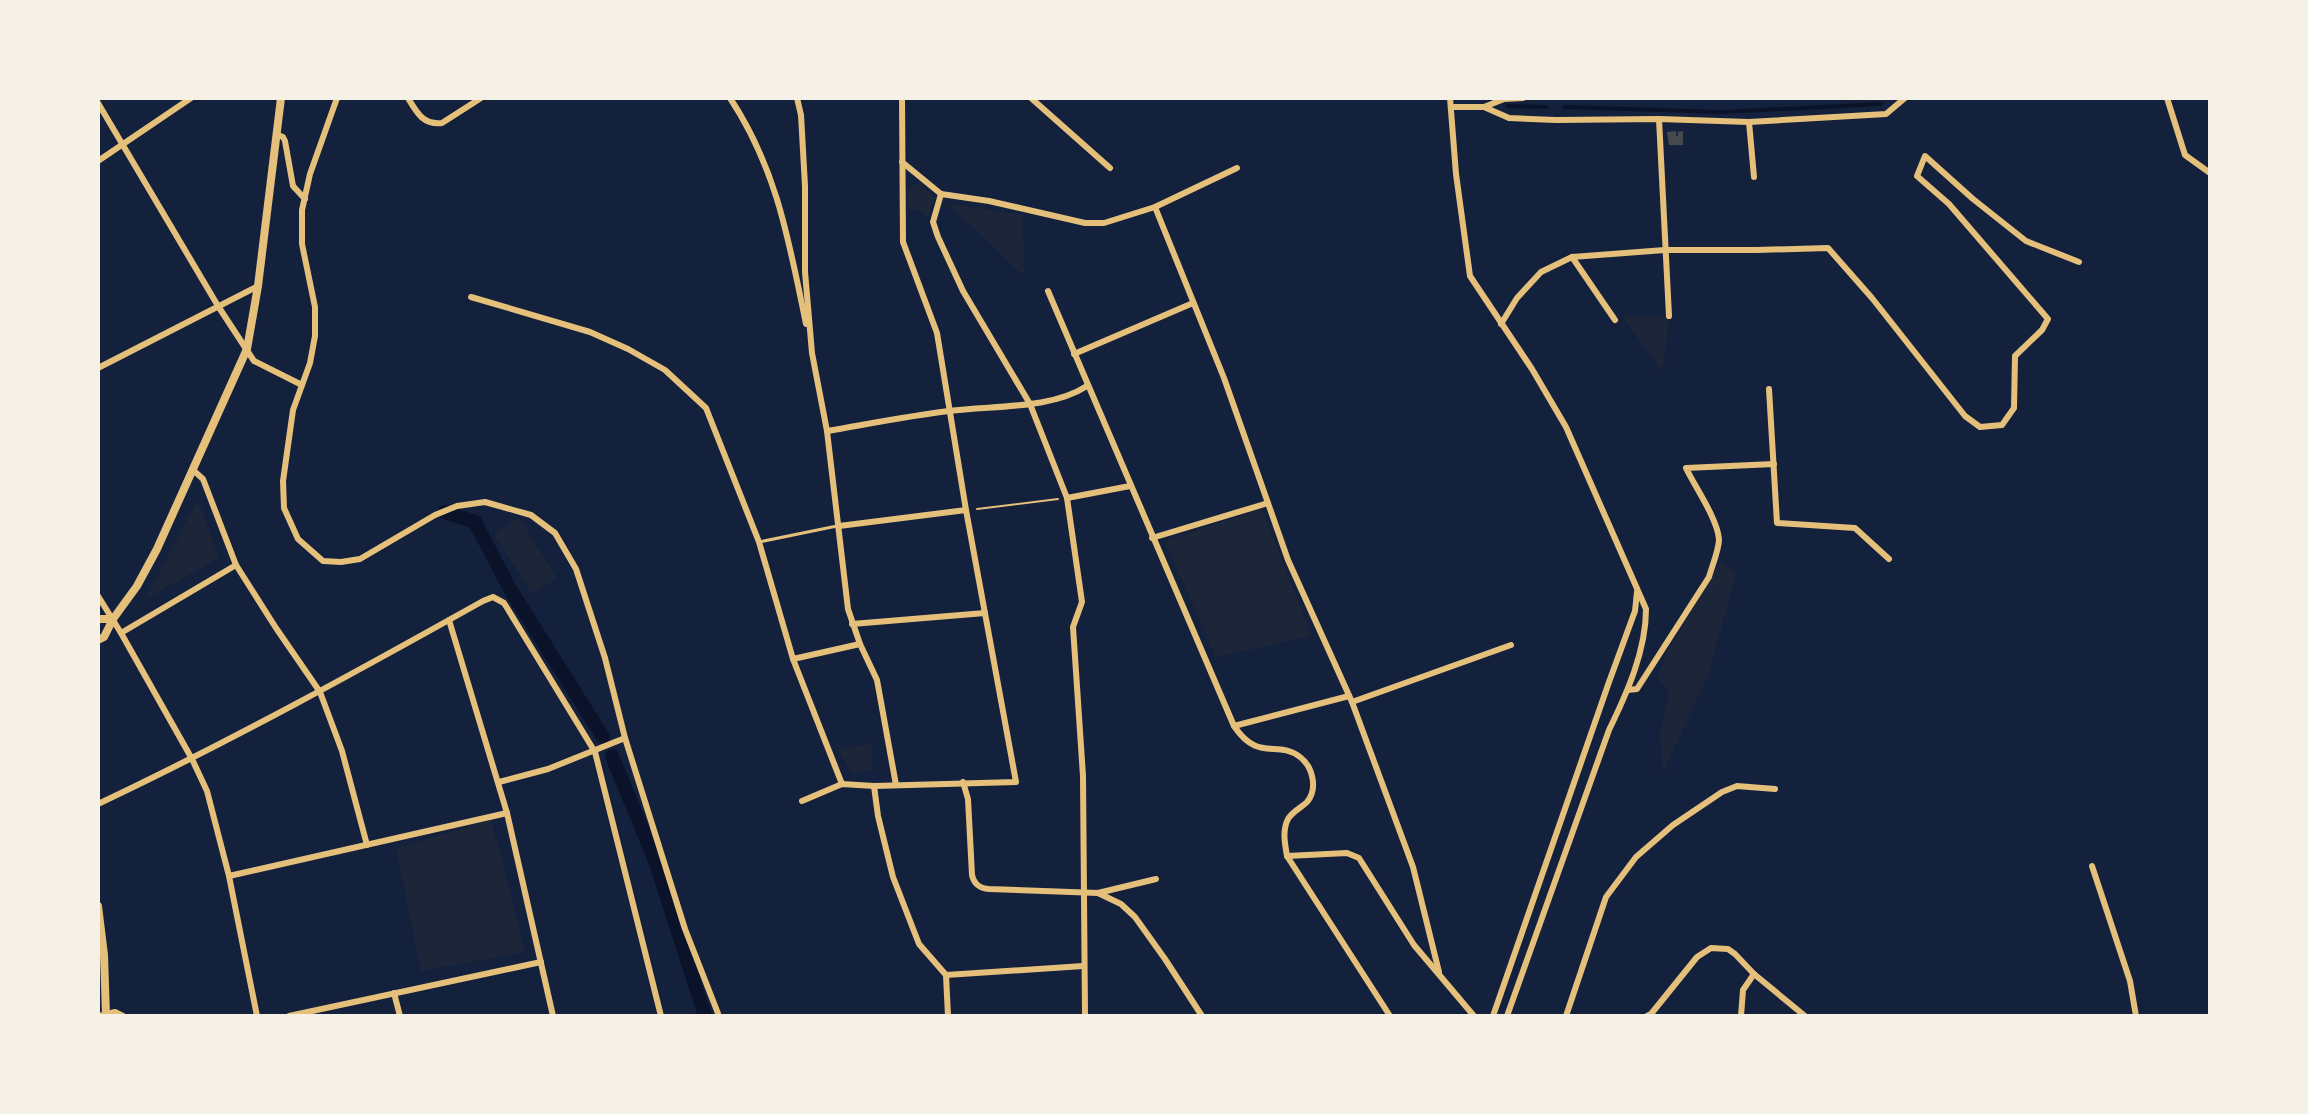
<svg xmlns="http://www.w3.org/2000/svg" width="2308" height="1114" viewBox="0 0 2308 1114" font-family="Cabin,sans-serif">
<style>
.green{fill:#1d2539}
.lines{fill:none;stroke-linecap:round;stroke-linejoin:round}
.stream{stroke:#0b132b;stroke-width:4}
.canal{stroke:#0b132b;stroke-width:14}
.building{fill:#48494c}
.path{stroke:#e5c07b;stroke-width:2}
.service{stroke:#e5c07b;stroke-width:3}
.minor{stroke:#e5c07b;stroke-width:6}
.tertiary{stroke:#e5c07b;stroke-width:8}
</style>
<rect width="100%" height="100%" fill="#14213d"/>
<g class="green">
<polygon points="918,182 935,198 928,217 919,210 909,209 906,192"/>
<polygon points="948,204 1023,215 1024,276"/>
<polygon points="1669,316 1663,373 1623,317"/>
<polygon points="198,500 219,558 145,599"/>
<polygon points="1262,509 1312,636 1216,657 1165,541"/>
<polygon points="519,518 557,578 532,594 494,534"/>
<polygon points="1720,562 1736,572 1709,673 1663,772 1660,732 1669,693 1658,677 1667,653"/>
<polygon points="872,743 873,770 851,773 839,750"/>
<polygon points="491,820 525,952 421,971 396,848"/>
</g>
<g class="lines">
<g class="stream">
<polyline points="1508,106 1547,107"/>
<polyline points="1564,107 1722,112 1881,104"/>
</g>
<g class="canal">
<polyline points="445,512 475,522 510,589 603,737"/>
<polyline points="612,756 656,863 705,1016"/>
</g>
</g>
<polygon class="building" points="1676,131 1676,136 1678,136 1677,132 1683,131 1683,145 1669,145 1667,132"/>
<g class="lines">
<polyline class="path" points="977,509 1058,499"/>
<polyline class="service" points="759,542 837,526"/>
<g class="minor">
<polyline points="337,98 310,174 302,210 302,244 315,307 315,336 310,363 293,410 283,481 284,508 298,539 323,561 341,562 360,559 435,515 457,506 485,502 531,515 555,533 576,569 605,658 625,738 685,929 719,1016"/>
<path d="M 408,98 C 417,113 423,125 442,123 L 481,98"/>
<path d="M 730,98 C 777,169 789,242 806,324"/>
<polyline points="797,98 801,115 805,186 805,272 812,353 827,431 848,609 860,644 877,680 896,785"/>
<polyline points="1031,98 1110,168"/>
<path d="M 1450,98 L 1456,174 L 1470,276 L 1532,369 L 1566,427 L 1646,609 C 1646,651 1627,693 1609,730 L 1507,1016"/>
<polyline points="2167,98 2185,155 2210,173"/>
<polyline points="98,103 218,306 254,361 302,385"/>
<polyline points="1451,107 1484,107 1509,118 1556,120 1659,119 1749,122 1886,114 1905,98"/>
<polyline points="1484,107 1504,99 1523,98"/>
<polyline points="1659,119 1669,316"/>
<polyline points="1749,122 1754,177"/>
<polyline points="278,135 283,137 285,141 293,186 305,199"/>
<polyline points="98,161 191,98"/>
<polyline points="902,162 941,194"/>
<polyline points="941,194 933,222 938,237 963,291 1030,404 1067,498 1082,602 1073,627 1083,776 1085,1016"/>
<polyline points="941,194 989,201 1085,223 1104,223 1155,207 1237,168"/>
<polyline points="1155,207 1224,378 1288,560 1352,702 1413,867 1439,972"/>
<polyline points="1572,257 1615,320"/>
<path d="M 1048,291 L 1234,726 C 1259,763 1277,739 1300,757 C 1313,767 1318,789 1307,802 C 1301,808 1293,811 1288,819 C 1282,831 1285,844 1287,856 L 1390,1016"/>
<polyline points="471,297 590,332 628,349 665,370 706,408 759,542 793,659 842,784"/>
<polyline points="1501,324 1517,298 1541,272 1572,257 1665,250 1757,250 1828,248 1872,298 1965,416 1980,427 2002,425 2014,408 2015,356 2042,330 2048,319 1949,204 1917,176 1925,156 1973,199 2026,241 2079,262"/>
<polyline points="1074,354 1193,303"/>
<polyline points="98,368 258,286"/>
<polyline points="1769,389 1777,523 1855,528 1889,559"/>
<path d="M 827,431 C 868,424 908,416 949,411 C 992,405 1050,410 1087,386"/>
<polyline points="193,470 203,479 236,565 276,628 320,692 342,751 367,845"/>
<polyline points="1067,498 1130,486"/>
<polyline points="839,526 966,510"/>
<polyline points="1152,538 1268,503"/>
<polyline points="98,596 121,633 192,759 207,791 229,876 257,1016"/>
<polyline points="449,620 507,813 553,1016"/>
<polyline points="852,624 985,613"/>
<polyline points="121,633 236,565"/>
<polyline points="793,659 860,644"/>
<path d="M 1628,690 L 1637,689 L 1709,577 C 1712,566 1719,550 1719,539 C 1717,518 1695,487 1686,468 L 1774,464"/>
<polyline points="1352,702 1511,645"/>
<polyline points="1234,726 1349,696"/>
<polyline points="499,782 548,769 625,738"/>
<path d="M 963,782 L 968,799 L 972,875 C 974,884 979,888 989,889 L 1098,893 L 1156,879"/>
<polyline points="874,786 878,816 893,877 919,944 946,975 948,1016"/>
<polyline points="802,801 842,784 874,786 1016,782 966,510 937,333 903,242 902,98"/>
<path d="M 98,804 C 229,742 356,672 483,601 L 493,597 L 504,603 L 595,752 L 661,1016"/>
<polyline points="1287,856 1347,853 1359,858 1414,945 1474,1016"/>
<polyline points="2092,866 2130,981 2136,1016"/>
<polyline points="229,876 507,813"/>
<polyline points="1098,893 1121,904 1135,917 1165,959 1202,1016"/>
<polyline points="946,975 1083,966"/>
<polyline points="394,993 400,1016"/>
<polyline points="99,1016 115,1012 123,1016"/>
<polyline points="289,1016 541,962"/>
<polyline points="1493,1016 1609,682 1635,611 1637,592"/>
<polyline points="1566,1016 1606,897 1636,857 1673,825 1722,792 1737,786 1775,789"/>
<polyline points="1647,1016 1651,1014 1697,957 1711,948 1728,949 1735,954 1754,974 1805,1016"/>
<polyline points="1741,1016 1743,990 1754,974"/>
</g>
<g class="tertiary">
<polyline points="98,619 113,619"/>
<polyline points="98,640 104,637 113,619 137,586 157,549 247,349 258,286 281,98"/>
<polyline points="98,906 104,955 106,1016"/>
</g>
</g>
<rect width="2308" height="1114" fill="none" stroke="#f6f1e7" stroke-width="200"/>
</svg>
